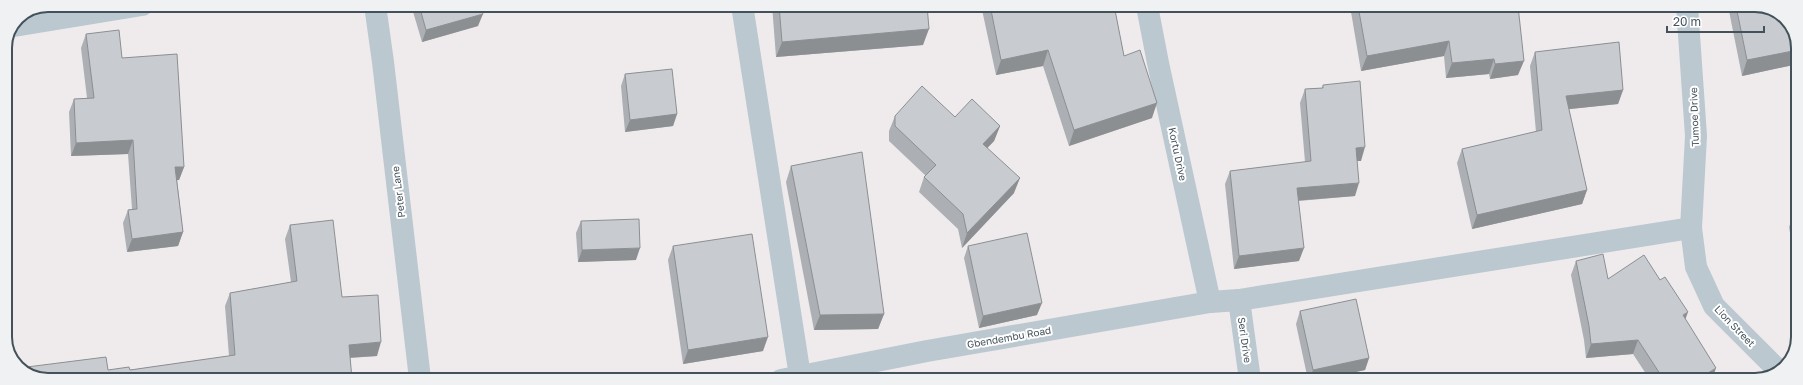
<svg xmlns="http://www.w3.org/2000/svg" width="1803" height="385" viewBox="0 0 1803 385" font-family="'Golos Text',sans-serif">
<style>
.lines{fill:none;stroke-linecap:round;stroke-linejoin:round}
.minor{stroke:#bbc8d0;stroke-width:22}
.wall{fill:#acafb4}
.shaded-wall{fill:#8c8f92}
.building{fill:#c8ccd1;stroke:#8c8f92}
.labels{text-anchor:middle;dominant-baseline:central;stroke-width:4;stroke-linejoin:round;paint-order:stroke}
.street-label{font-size:10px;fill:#43515a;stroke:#fff}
.rim{fill:none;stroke:#43515a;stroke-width:2}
</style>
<rect width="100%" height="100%" fill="#efebec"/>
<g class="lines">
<g class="minor">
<polyline points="375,5 383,62 420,379"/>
<polyline points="742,5 800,376"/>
<polyline points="1147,6 1158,63 1210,302"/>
<polyline points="1687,6 1696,136 1691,228 1696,267 1714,306 1779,371"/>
<polyline points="14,26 142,5"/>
<polyline points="1239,300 1250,380"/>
<polyline points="781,380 927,351 1210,302 1239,300 1691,228"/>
</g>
</g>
<g class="wall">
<polygon points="411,5 480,5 478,26 422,42"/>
<polygon points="772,5 927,5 923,45 776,57"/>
<polygon points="981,5 1114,5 1124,56 1152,118 1069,146 1043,66 996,75"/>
<polygon points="1350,6 1518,6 1518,75 1490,79 1489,74 1446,78 1444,56 1361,71"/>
<polygon points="1728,6 1763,6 1798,43 1798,64 1742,76"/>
<polygon points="86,34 122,58 184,167 179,180 177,180 183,232 178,246 127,252 123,223 128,210 132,209 128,154 71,156 69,112 74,99 87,98 81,48"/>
<polygon points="1535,52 1623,90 1618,104 1569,109 1587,190 1582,204 1472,229 1457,163 1462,149 1536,132 1530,66"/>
<polygon points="625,74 677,114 673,126 625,132 621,86"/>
<polygon points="1323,85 1361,161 1357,161 1355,196 1299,201 1299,261 1234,269 1225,184 1230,171 1305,162 1300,103 1305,89 1322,88"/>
<polygon points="895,116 955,117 1000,126 994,141 987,148 1014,193 962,248 958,229 919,192 924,177 926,176 889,141 889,131"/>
<polygon points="791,166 884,314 878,329 814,330 786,182"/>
<polygon points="1797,211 1797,273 1789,227 1795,212"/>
<polygon points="581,221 636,260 578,262 576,233"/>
<polygon points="290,225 342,297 377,356 350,358 352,379 108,370 130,370 229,356 225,306 230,293 291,282 285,239"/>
<polygon points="673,246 763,351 683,364 668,260"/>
<polygon points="968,246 1037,315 979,328 964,258"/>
<polygon points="1576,261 1685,319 1712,380 1650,380 1633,354 1586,358 1584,340 1571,275"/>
<polygon points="1300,311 1369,358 1365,370 1319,380 1308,380 1296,324"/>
</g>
<g class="shaded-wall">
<polygon points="483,14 478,26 422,42 426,30"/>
<polygon points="929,29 923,45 776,57 782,42"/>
<polygon points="1449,41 1444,56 1361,71 1367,56"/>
<polygon points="1048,50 1043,66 996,75 1001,60"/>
<polygon points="1798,50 1798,64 1742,76 1747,60"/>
<polygon points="1494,59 1489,74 1446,78 1452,63"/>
<polygon points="1524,61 1518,75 1490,79 1495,64"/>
<polygon points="1623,90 1618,104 1561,110 1566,96"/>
<polygon points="1157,103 1152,118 1069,146 1074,130"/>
<polygon points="677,114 673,126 625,132 630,120"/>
<polygon points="1000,126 994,141 977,159 983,144"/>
<polygon points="133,140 128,154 71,156 76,143"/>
<polygon points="1365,147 1361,161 1351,161 1356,148"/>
<polygon points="175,167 184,167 179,180 170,181"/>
<polygon points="1020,178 1014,193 962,248 967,233"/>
<polygon points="1359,183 1355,196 1292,201 1297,188"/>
<polygon points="1587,190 1582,204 1472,229 1477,215"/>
<polygon points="183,232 178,246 127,252 132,239"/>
<polygon points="640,248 636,260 578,262 582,250"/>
<polygon points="1304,248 1299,261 1234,269 1239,256"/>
<polygon points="1042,303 1037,315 979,328 983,316"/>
<polygon points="1688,312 1683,326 1683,315"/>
<polygon points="884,314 878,329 814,330 820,315"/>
<polygon points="768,337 763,351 683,364 688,350"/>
<polygon points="1638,340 1633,354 1586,358 1591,344"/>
<polygon points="381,342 377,356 344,358 349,345"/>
<polygon points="1369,358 1365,370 1319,380 1309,380 1313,370"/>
<polygon points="1716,368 1712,380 1697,380"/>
</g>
<g class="building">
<polygon points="419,5 480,5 483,14 426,30"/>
<polygon points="779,5 927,5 929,29 782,42"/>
<polygon points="990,5 1114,5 1124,56 1140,50 1157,103 1074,130 1048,50 1001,60"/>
<polygon points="1358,6 1518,6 1524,61 1495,64 1494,59 1452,63 1449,41 1367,56"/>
<polygon points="1736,6 1763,6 1786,18 1798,43 1798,50 1747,60"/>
<polygon points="119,30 122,58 177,54 184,167 175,167 183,232 132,239 128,210 137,209 133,140 76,143 74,99 94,98 86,34"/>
<polygon points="1619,42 1623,90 1566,96 1587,190 1477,215 1462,149 1542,130 1535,52"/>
<polygon points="672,69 677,114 630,120 625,74"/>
<polygon points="1360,81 1365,147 1356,148 1359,183 1297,188 1304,248 1239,256 1230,171 1311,161 1305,89 1323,88 1323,85"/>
<polygon points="922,86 955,117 972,99 1000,126 983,144 1020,178 967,233 963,214 924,177 936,165 895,126 895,116"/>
<polygon points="862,152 884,314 820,315 791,166"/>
<polygon points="1797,211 1797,227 1795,212"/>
<polygon points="639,219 640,248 582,250 581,221"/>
<polygon points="333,220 342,297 378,295 381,342 349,345 352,379 40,379 19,368 106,357 108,370 129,367 130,370 235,355 230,293 297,281 290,225"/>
<polygon points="1027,233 1042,303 983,316 968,246"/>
<polygon points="752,234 768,337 688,350 673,246"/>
<polygon points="1603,254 1608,279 1644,255 1660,280 1665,277 1688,312 1683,315 1716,368 1697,380 1664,380 1638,340 1591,344 1589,326 1576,261"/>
<polygon points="1356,299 1369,358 1313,370 1300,311"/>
</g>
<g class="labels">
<g class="street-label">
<text transform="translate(1694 117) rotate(-92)">Tumoe Drive</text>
<text transform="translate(1178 154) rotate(78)">Kortu Drive</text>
<text transform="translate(398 192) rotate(-97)">Peter Lane</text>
<text transform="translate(1735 326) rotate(46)">Lion Street</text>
<text transform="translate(1009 337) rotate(-10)">Gbendembu Road</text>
<text transform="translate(1245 340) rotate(82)">Seri Drive</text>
</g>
</g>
<path d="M0 0H1803V385H0ZM48 12H1755A36 36 0 0 1 1791 48V337A36 36 0 0 1 1755 373H48A36 36 0 0 1 12 337V48A36 36 0 0 1 48 12Z" fill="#f0f1f2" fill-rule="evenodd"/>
<path class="rim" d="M48 12H1755A36 36 0 0 1 1791 48V337A36 36 0 0 1 1755 373H48A36 36 0 0 1 12 337V48A36 36 0 0 1 48 12Z"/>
<path d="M1667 26v6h97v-6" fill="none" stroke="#43515a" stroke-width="2"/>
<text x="1673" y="26" font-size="12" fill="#43515a" stroke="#ffffff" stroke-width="3" paint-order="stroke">20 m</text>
</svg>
